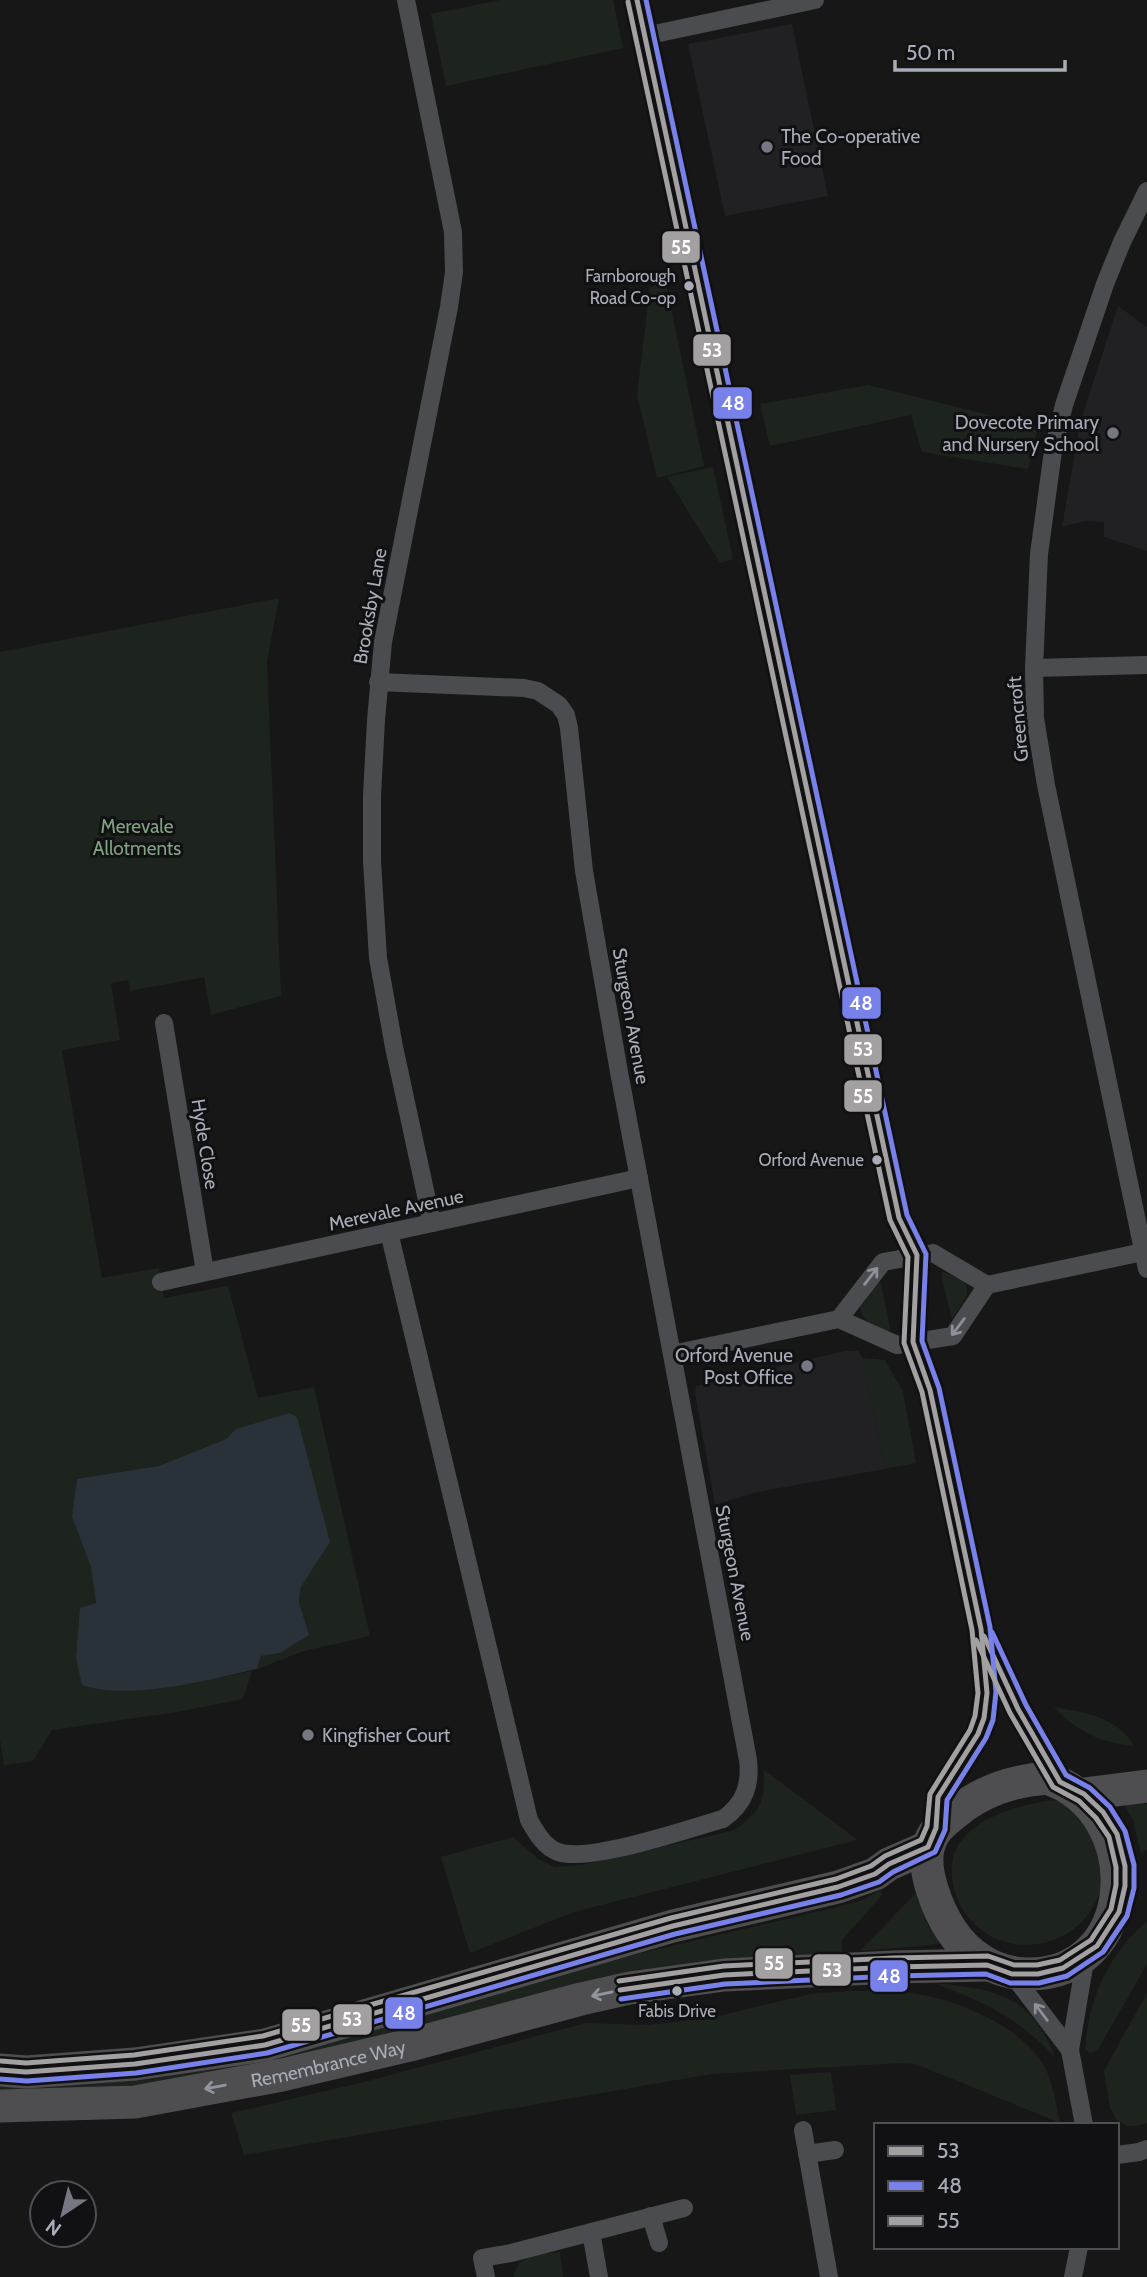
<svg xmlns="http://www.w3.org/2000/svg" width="1147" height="2277" viewBox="0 0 1147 2277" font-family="Cabin,sans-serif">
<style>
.built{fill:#212123}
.green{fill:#1d241e}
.water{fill:#2a3239}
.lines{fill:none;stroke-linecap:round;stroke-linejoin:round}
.street{stroke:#4b4c50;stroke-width:18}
.secondary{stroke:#4a4a4e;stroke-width:26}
.highway{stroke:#4e4e51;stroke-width:33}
.bus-1-casing{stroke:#111113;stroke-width:10}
.bus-2-casing{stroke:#111113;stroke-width:10}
.bus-3-casing{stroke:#111113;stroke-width:10}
.bus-1{stroke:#a2a0a0;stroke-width:5}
.bus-2{stroke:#7880e9;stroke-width:5}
.bus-3{stroke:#a2a0a0;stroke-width:5}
.oneway{stroke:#8c9099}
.oneway2{stroke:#92959e}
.poi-dot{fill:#757880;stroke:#111113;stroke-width:2.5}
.bus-dot{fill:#a8adb8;stroke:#111113;stroke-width:2.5}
.labels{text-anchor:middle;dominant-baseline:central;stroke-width:6;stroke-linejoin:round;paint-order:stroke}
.bus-label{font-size:17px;fill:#a8adb8;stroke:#111113;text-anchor:end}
.poi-label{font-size:19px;fill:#a8adb8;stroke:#111113;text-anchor:start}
.street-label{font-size:19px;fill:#a8adb8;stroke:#111113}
.park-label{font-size:19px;fill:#7fa381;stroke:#111113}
.line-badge{stroke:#111113;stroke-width:2.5}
.badge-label{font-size:19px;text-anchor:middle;font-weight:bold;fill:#fff}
</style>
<rect width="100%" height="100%" fill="#171717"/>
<g class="built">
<polygon points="792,24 828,196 725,216 688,44"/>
<polygon points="1118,306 1147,327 1147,551 1104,537 1104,522 1085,521 1062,527 1080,423"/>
<polygon points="845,1351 858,1351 863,1358 885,1469 753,1493 715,1505 695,1393 696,1386"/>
</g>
<g class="green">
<polygon points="500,0 613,0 623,48 446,86 431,14"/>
<polygon points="666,284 704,466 657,478 637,395 650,287"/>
<polygon points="868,385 1038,427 1028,469 922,452 911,415 770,446 760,404"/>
<polygon points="713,467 733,559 720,563 667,477"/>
<polygon points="279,598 267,662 281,996 211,1015 204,977 130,991 128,980 111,983 120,1040 62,1050 102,1278 159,1268 164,1298 228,1286 258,1398 314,1387 370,1636 304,1651 257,1669 261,1656 280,1653 309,1635 299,1602 301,1587 330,1542 289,1413 236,1429 226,1439 159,1466 136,1471 72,1517 91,1567 96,1603 137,1690 195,1682 252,1671 243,1699 177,1712 52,1730 33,1761 4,1765 0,1740 0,652"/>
<path d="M 942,1272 C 980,1281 968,1297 952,1319 L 942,1280 Z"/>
<path d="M 878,1281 L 881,1284 L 890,1328 L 887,1331 C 874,1325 863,1323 860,1308 Z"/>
<polygon points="863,1358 885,1360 903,1392 916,1463 885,1469"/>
<path d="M 1054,1707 C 1083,1712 1118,1717 1134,1746 C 1101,1743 1076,1731 1054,1707 Z"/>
<path d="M 764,1770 L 858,1840 L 574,1912 L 470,1953 L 441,1857 L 513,1837 L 538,1859 L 555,1867 L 582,1865 L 735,1830 C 762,1809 764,1804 764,1770 Z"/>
<path d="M 1054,1800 C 1079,1808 1092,1824 1097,1849 C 1099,1858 1103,1870 1103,1880 C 1103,1888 1098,1898 1094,1905 C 1074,1944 1020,1957 984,1932 C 967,1920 956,1903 953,1883 C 941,1827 1010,1805 1054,1800 Z"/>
<polygon points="1122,1801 1147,1804 1147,1849 1141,1854 1133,1820"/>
<polygon points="878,1891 881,1891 882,1895 842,1940 842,1952 719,1962 402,2034 152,2084 43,2090 0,2089 0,2084 595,1964 837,1907 860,1901"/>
<polygon points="915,1894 929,1927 941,1944 860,1951"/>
<path d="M 1147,1921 L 1147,1964 L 1097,2051 L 1090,2053 L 1085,2049 C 1089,1996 1108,1956 1147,1921 Z"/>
<path d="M 933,1983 C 994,1989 1031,1994 1055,2057 C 1015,2016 985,2002 933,1983 Z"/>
<path d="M 847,1991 C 865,1991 883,1990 900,1992 C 949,1996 1018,2022 1044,2066 C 1053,2082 1056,2105 1060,2123 L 916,2064 L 902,2063 L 711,2074 L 244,2155 L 231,2113 L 364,2082 L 586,2023 L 648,2025 L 709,2018 L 811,1994 Z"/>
<polygon points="1147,1993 1147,2123 1136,2126 1127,2126 1117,2120 1110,2108 1104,2071"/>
<polygon points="831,2072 836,2110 796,2115 790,2075"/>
<path d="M 560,2252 L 563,2277 L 514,2277 C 516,2254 541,2254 560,2252 Z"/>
</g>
<path class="water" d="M 289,1413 L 297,1417 L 330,1542 L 301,1587 L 299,1602 L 309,1635 L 280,1653 L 261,1656 L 257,1669 C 206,1680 131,1701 82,1685 L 76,1658 L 80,1608 L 96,1603 L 91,1567 L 72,1517 L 77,1479 L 159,1466 L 226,1439 L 236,1429 Z"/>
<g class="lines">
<g class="street">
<polyline points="406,0 453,232 454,272 449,307 383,642 376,720 372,796 372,861 378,958 394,1047 432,1223"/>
<polyline points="645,36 815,0"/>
<polyline points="1147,191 1122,242 1105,284 1064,405 1053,451 1039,554 1034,668 1035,718 1046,785 1147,1269"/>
<polyline points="1034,668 1147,665"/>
<path d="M 378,682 L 524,688 L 538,691 L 559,705 L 566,715 L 569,728 L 584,871 L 619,1072 L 748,1760 C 751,1786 744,1804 723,1819 C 687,1829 589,1863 558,1852 C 544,1847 536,1832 529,1820 L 389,1232"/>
<polyline points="164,1023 205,1272"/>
<polyline points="161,1282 639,1178"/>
<polyline points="839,1319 883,1262 933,1253 987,1285 1143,1252"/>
<polyline points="672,1354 839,1319 897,1345 953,1336 987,1285"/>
<polyline points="1012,1974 1070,2050"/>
<polyline points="1084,2125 1070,2050 1086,1955"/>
<polyline points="803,2130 829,2277"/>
<polyline points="807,2154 835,2150"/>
<polyline points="1117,2155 1139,2152 1147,2149"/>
<polyline points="651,2216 659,2243"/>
<polyline points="591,2232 599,2277"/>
<polyline points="486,2277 482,2258 511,2253 684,2208"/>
<polyline points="1073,2277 1079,2247"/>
</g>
<g class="secondary">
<polyline points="637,0 899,1218 917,1255 913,1342 930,1390 981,1629 987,1693 984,1718 978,1734 938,1797 936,1828"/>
<polyline points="989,1646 1018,1709 1060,1782"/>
</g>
<g class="highway">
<path d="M 1047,1778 C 1147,1811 1140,1977 1026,1974 C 995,1973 968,1956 951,1930 C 938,1910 921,1870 929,1845 C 933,1830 943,1823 955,1813 C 982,1791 1011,1781 1047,1778 Z"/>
<polyline points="1084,1794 1147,1786"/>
<polyline points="0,2070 26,2072 135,2064 265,2045 673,1926 838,1887 875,1874 889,1864 928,1847"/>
<path id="s1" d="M 0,2106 L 135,2102 L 282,2075 L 410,2045 L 581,1999 L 630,1988 L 724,1975 L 894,1967 L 987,1965"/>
</g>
<defs>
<g id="bus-1">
<polyline points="620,1990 724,1975 894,1967 987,1965 1012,1974 1038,1974 1063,1968 1097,1946 1119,1912 1125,1886 1125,1866 1117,1834 1103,1812 1084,1794 1060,1782 1018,1709 984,1636"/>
<polyline points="0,2070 26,2072 135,2064 265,2045 673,1926 838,1887 875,1874 889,1864 928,1847 936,1828 938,1797 978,1734 984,1718 987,1693 981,1629 930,1390 913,1342 917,1255 899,1218 637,0"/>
</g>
<g id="bus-2">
<polyline points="621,1999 725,1984 894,1976 986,1974 1010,1983 1039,1983 1067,1976 1103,1952 1127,1916 1134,1888 1134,1865 1125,1831 1110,1807 1090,1788 1066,1775 1026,1705 992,1632"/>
<polyline points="0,2079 27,2081 136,2073 267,2053 675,1934 841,1895 879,1882 893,1872 935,1852 945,1830 947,1800 986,1738 993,1720 996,1692 990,1627 939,1388 922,1341 926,1254 907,1215 646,0"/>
</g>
<g id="bus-3">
<polyline points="619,1981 724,1966 894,1958 988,1956 1014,1965 1037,1965 1060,1960 1091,1940 1111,1909 1116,1885 1116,1867 1109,1837 1096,1818 1079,1801 1053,1787 1010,1713 976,1640"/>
<polyline points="1,2061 26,2063 134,2055 263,2036 671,1918 836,1879 871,1866 885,1856 921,1840 927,1826 930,1794 970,1730 975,1716 978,1693 972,1630 922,1392 904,1343 908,1257 890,1220 628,2"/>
</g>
</defs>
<use href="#bus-1" class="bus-1-casing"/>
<use href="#bus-2" class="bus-2-casing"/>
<use href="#bus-3" class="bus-3-casing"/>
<use href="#bus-1" class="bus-1"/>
<use href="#bus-2" class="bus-2"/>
<use href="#bus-3" class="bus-3"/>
</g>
<defs><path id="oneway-shaft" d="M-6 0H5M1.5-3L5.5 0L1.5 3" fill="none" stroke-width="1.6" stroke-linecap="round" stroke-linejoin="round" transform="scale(1.75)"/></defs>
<g class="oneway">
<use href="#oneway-shaft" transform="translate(871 1276) rotate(-52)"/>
<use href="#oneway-shaft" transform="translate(958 1327) rotate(127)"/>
<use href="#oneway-shaft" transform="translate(1041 2012) rotate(-127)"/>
</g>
<g class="oneway2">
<use href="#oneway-shaft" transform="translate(602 1994) rotate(168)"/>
<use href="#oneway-shaft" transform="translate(215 2087) rotate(170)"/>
</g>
<g class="poi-dot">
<circle cx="767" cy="147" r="7"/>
<circle cx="1113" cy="433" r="7"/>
<circle cx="807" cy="1366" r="7"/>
<circle cx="308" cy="1735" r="7"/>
</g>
<g class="bus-dot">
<circle cx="689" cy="286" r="6"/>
<circle cx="877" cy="1160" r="6"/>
<circle cx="677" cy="1991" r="6"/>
</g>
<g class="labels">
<g class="bus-label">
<text x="676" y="276">Farnborough<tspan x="676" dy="22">Road Co-op</tspan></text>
<text x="864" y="1160">Orford Avenue</text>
<text x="677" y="2011" text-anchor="middle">Fabis Drive</text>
</g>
<g class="poi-label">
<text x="781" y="136">The Co-operative<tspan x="781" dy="22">Food</tspan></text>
<text x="1099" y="422" text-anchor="end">Dovecote Primary<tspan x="1099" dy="22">and Nursery School</tspan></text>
<text x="793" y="1355" text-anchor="end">Orford Avenue<tspan x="793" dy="22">Post Office</tspan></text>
<text x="322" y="1735">Kingfisher Court</text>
</g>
<g class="street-label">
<text transform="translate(370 606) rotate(-80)">Brooksby Lane</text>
<text transform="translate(1018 719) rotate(-95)">Greencroft</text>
<text transform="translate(631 1016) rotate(80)">Sturgeon Avenue</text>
<text transform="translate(205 1144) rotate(81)">Hyde Close</text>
<text transform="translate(396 1210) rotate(-12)">Merevale Avenue</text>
<text transform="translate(735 1573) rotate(79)">Sturgeon Avenue</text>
<text stroke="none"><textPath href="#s1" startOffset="332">Remembrance Way</textPath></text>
</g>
<g class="park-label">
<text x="137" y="826">Merevale<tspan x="137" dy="22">Allotments</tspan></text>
</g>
</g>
<g class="line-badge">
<rect x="661" y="230" width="40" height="34" rx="7" fill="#a2a0a0"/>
<rect x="692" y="333" width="40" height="34" rx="7" fill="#a2a0a0"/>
<rect x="712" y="386" width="41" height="34" rx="7" fill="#7880e9"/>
<rect x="841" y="986" width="41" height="34" rx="7" fill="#7880e9"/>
<rect x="843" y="1033" width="40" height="33" rx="7" fill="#a2a0a0"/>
<rect x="843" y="1079" width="40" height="34" rx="7" fill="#a2a0a0"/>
<rect x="754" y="1947" width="40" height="33" rx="7" fill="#a2a0a0"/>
<rect x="811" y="1953" width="41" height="34" rx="7" fill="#a2a0a0"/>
<rect x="869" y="1959" width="40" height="34" rx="7" fill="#7880e9"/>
<rect x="384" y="1996" width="40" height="34" rx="7" fill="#7880e9"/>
<rect x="332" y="2003" width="41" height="33" rx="7" fill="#a2a0a0"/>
<rect x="281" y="2008" width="40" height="34" rx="7" fill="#a2a0a0"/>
</g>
<g class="badge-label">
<text x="681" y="254">55</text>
<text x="712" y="357">53</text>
<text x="733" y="410">48</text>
<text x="861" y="1010">48</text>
<text x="863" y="1056">53</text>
<text x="863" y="1103">55</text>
<text x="774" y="1970">55</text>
<text x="832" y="1977">53</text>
<text x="889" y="1983">48</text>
<text x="404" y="2020">48</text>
<text x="352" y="2026">53</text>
<text x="301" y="2032">55</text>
</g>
<rect x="874" y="2123" width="245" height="126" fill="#111113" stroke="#4d4f55" stroke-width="2"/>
<rect x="888" y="2146" width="35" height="10" fill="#a2a0a0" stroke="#4d4f55" stroke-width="2"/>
<text x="937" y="2158" font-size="21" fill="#a8adb8">53</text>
<rect x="888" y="2181" width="35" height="10" fill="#7880e9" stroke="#4d4f55" stroke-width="2"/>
<text x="937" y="2193" font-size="21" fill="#a8adb8">48</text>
<rect x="888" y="2216" width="35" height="10" fill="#a2a0a0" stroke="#4d4f55" stroke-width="2"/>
<text x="937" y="2228" font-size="21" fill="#a8adb8">55</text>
<g transform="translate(63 2214) rotate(215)"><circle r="33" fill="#111113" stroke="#4d4f55" stroke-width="2"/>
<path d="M0-5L12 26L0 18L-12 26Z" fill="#757880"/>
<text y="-10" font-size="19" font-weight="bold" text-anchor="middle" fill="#a8adb8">N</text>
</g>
<path d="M895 60v10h170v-10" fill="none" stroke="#a8adb8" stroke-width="3.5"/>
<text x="906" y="60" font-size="21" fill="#a8adb8" stroke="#111113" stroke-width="5" paint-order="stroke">50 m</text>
</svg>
